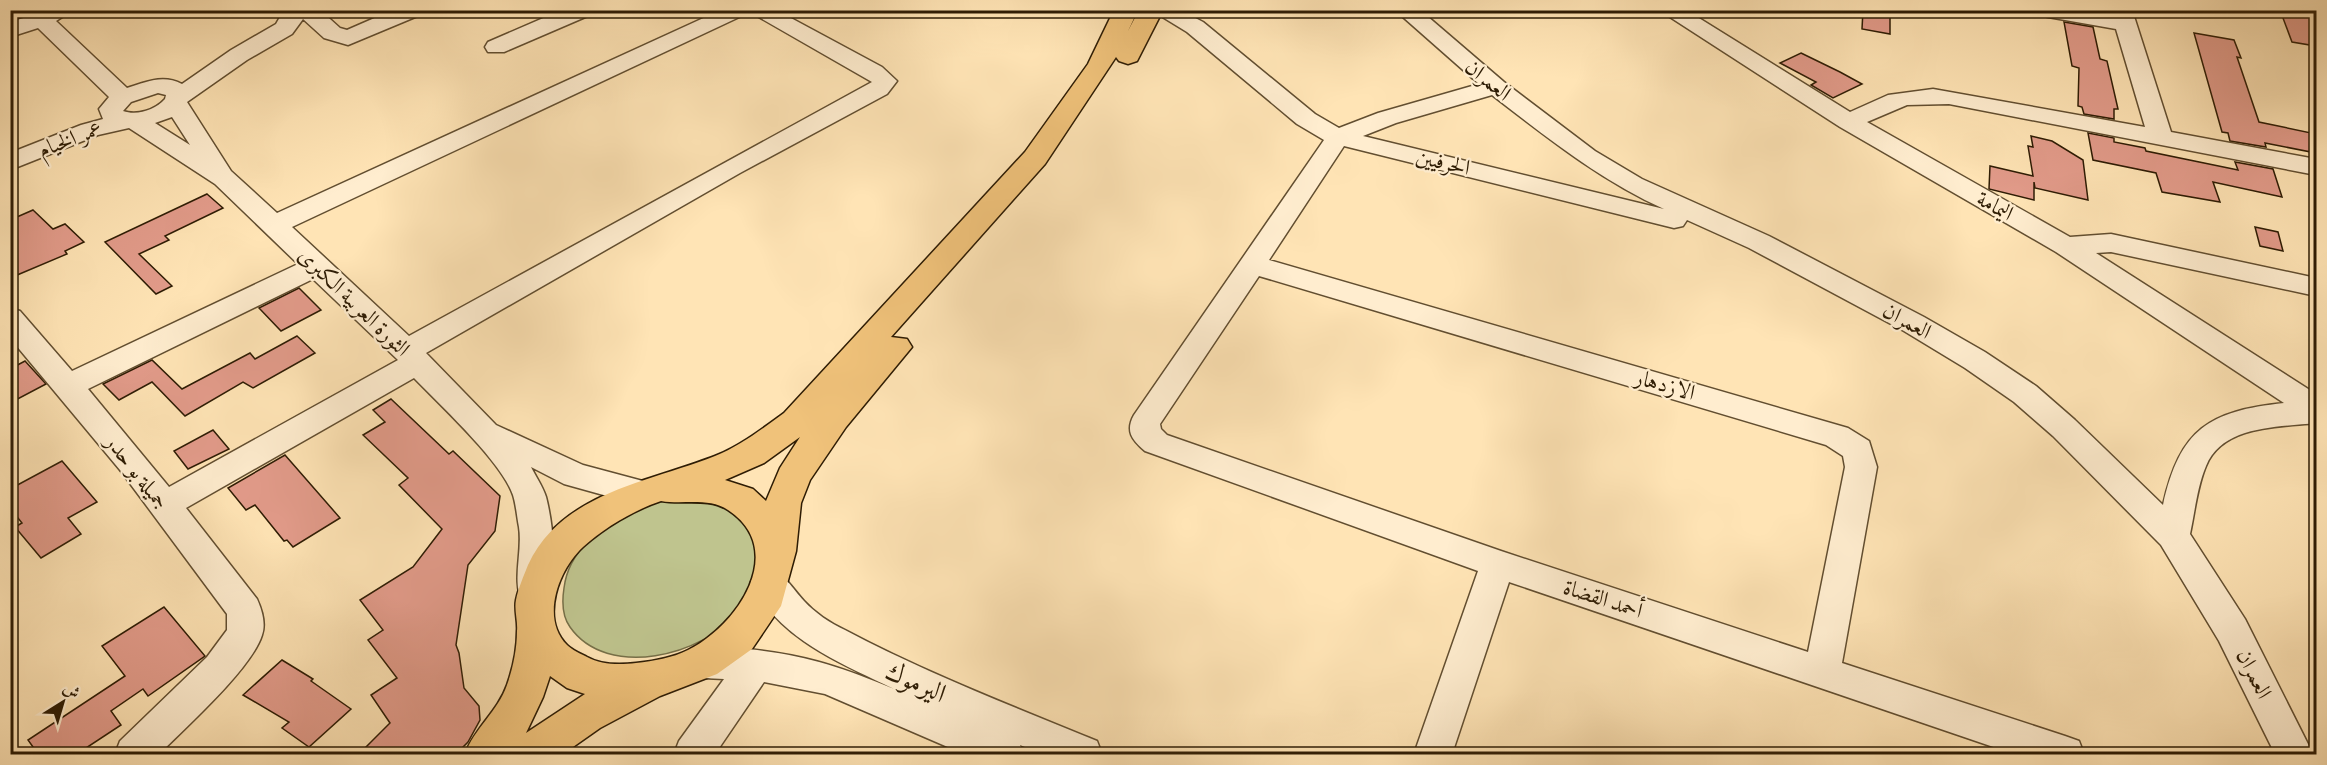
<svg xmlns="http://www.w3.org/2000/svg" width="2327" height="765" viewBox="0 0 2327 765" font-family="Alegreya,Amiri,serif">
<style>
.green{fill:#bfc48e;stroke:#767049;stroke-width:1.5}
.building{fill:#e29b8a;stroke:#2e1c04;stroke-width:1.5}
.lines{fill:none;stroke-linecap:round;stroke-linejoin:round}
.minor-casing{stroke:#624e30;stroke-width:3}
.major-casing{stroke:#2e1c04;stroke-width:3}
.minor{fill:#ffedcf;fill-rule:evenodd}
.major{fill:#f0c27a;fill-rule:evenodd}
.labels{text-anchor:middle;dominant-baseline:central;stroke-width:4.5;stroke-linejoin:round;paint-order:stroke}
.street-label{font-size:22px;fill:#2e1c04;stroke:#ffedcf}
.near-street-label{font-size:27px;fill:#2e1c04;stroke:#ffedcf}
</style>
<rect width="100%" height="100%" fill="#ffe4b5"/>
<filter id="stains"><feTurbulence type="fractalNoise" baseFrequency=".00333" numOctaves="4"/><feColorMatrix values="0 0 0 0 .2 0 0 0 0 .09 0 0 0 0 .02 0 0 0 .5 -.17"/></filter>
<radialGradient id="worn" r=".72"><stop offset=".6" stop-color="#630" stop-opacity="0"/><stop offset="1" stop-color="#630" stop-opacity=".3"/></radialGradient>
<path class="green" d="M 687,497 L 716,501 L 740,513 L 762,556 C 755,573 750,597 739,611 C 704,656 607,680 570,627 C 562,616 562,601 564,588 C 569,549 599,530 631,514 C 638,510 647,504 655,501 C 665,498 676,498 687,497 Z"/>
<g class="building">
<polygon points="1863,10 1890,10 1890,34 1862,29"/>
<polygon points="2280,10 2316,10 2316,46 2292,42"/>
<polygon points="2064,22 2093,27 2100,59 2107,61 2118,109 2114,109 2114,119 2084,114 2082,107 2078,106 2079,68 2072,66"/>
<polygon points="2194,33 2234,40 2241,58 2237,57 2259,122 2316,134 2316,153 2265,143 2266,147 2230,141 2228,133 2222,132"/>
<polygon points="1801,53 1840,72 1862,84 1833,98 1811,85 1816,82 1780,63"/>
<polygon points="2088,133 2114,138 2114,142 2145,148 2146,151 2238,170 2235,162 2273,169 2282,197 2213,182 2220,202 2162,192 2156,173 2093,160"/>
<polygon points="2031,136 2052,141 2083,160 2088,200 2035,188 2034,182 2034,200 1989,189 1990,166 2033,176 2028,146 2033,147"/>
<polygon points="207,194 223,208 165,236 169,240 139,254 172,286 156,294 105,242"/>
<polygon points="33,210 53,229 65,224 84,242 65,251 67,254 10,278 10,220"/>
<polygon points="2255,227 2278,232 2283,251 2260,246"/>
<polygon points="299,288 321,310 281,331 259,308"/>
<polygon points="297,336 315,353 253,388 243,382 185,416 152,382 119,400 103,384 152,360 182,389 250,353 255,359"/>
<polygon points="25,361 46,384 10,403 10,369"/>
<polygon points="391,399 449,454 453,451 500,496 495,531 468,565 456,645 459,653 464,688 479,706 480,720 468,742 456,754 359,754 390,723 371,695 397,678 368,640 383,630 360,600 413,567 442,529 399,485 408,478 363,435 385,422 373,410"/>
<polygon points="213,430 229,449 188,469 174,451"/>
<polygon points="285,455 340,518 293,547 287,540 284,541 255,505 246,510 228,488"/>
<polygon points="62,461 97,502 68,518 81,534 41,558 15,527 22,523 10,508 10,489"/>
<polygon points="164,607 205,656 148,696 143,689 111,711 121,725 77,754 38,754 28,740 125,676 102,646"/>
<polygon points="282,660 313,679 311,681 351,709 309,747 282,728 289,722 243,695"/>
</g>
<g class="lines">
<defs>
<g id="minor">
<path d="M 21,10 L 64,10 L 67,14 L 56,21 L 127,88 C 146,82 163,74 182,84 L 231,50 L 276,24 L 284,10 L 320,10 L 340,28 L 347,30 L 393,10 L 423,10 L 420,15 L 348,45 L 324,38 L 303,19 L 292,34 L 247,60 L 187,102 L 231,171 L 277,213 L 721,10 L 776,10 L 882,67 L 897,81 L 887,94 L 740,173 L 426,353 L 496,425 L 583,465 L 654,484 L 659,493 L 654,502 L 643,506 L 564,484 L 531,467 C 536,477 543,487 546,497 C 553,524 559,580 547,604 L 535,609 L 523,604 C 511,581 523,552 519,527 C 517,517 516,504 513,495 C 501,461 440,405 414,378 L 186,508 L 257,599 C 262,610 266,624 262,635 C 252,668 185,728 159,754 L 115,754 L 120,741 L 207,657 L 227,630 L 227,614 L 120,470 L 10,338 L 10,308 L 20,311 L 72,371 L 298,264 L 215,184 L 129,128 L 98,135 L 10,170 L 10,153 L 81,125 L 103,119 L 99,109 L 109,97 L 38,28 L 10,37 L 10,22 L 27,17 ZM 750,12 L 872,82 L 409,336 L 292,227 ZM 158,93 L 166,95 L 165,99 C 155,110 137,116 123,111 L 131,102 ZM 172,117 L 190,145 L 155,123 ZM 313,279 L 398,360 L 169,487 L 88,389 Z"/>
<polygon points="562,10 593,10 590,15 504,52 488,52 485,47 488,42"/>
<path d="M 1151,10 L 1180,10 L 1203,22 L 1315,114 L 1339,128 L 1378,113 L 1479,84 L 1395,10 L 1420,10 L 1504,82 L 1595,151 L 1642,179 L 1769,236 L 1924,317 L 1985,352 L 2036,386 L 2075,420 L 2163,505 C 2180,429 2209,411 2284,403 L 2056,252 L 1840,127 L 1659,10 L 1686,10 L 1850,112 L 1888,95 L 1933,89 L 2145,127 L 2116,29 L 2048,17 L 2040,15 L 2037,10 L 2086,10 L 2112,15 L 2110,10 L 2132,10 L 2171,132 L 2316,159 L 2316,175 L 1949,104 L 1907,105 L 1867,122 L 2070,237 L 2111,234 L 2316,278 L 2316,296 L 2111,252 L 2096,253 L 2316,394 L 2316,423 C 2280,427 2222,425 2206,466 C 2197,487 2195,511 2190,534 L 2245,619 L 2313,754 L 2275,754 L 2219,641 L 2161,545 L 2053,436 L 2014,402 L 1965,368 L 1904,331 L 1749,248 L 1687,220 L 1683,226 L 1674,228 L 1344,146 L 1269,260 L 1848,428 L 1869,441 L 1877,467 L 1842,663 L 2065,736 L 2079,741 L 2084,754 L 2014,754 L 1509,582 L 1452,754 L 1414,754 L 1478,571 L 1145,451 C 1132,440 1125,431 1134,415 L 1324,140 L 1297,124 L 1187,32 ZM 1492,95 C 1548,138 1600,180 1664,209 L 1363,136 L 1396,123 ZM 1259,276 L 1826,445 L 1843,456 L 1845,467 L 1808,652 L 1501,551 L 1167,435 L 1161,429 L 1160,424 Z"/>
<path d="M 768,568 C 785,574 792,588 804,601 C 815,613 830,623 845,630 C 926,673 1012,706 1097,741 L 1102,754 L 1042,754 L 1020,745 L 1024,754 L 964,754 L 825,694 L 764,682 L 715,754 L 674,754 L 679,741 L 724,679 L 703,678 L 690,673 L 685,662 L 690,651 C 706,645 720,647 736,648 C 799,653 837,665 894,689 C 839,662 780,640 751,582 L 756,572 Z"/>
</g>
<path id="major" d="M 1114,10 L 1138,10 L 1128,31 L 1139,10 L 1163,10 L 1137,61 L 1128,64 L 1119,61 L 1116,57 L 1045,164 L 891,337 L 907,339 L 912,347 L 846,427 L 810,480 L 801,503 L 796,551 L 781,606 L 752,649 L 717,674 L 660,696 L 600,728 L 563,754 L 465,754 C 474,729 498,711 507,685 C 513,668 517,649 517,631 C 518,621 514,610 516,600 C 518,589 524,575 528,565 C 561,493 649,482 715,456 C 740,446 762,429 784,413 L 1025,152 L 1088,64 ZM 800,437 L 780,468 L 766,501 L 753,489 L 725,480 L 764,463 ZM 661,501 C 683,505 708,497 728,510 C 789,550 737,626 688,650 C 672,658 654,661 636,663 C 620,665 601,665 587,657 C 581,654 572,650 567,645 C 540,618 559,569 583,547 C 604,528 634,510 661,501 ZM 550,676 L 567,688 L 585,694 L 526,733 L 543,697 Z"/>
</defs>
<use href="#minor" class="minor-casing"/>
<use href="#major" class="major-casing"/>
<use href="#minor" class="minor"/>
<use href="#major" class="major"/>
</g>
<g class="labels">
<g class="street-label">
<text transform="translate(1488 80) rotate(39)">العمران</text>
<text transform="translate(70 139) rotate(-21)">عمر الخيام</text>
<text transform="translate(1443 162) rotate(13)">الحرفيين</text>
<text transform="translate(1995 206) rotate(29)">اليمامة</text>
<text transform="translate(354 302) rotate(44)">الثورة العربية الكبرى</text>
<text transform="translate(1907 321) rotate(29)">العمران</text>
<text transform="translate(1665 385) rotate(16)">الازدهار</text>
<text transform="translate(137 472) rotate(52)">جميلة بو حدر</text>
<text transform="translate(1603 599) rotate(18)">أحمد القضاة</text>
<text transform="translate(2254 674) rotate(63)">العمران</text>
</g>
<g class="near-street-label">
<text transform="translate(916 682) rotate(24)">اليرموك</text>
</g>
</g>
<rect width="2327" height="765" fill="none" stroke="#ffe4b5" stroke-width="36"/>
<rect x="12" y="12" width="2303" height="741" fill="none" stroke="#2e1c04" stroke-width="3"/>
<rect x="18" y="18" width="2291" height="729" fill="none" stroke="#2e1c04" stroke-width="1.5"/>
<g transform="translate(63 702) rotate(37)" stroke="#ffedcf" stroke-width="4.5" paint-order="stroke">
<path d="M0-4.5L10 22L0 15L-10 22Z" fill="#2e1c04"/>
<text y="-9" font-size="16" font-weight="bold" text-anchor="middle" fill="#2e1c04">ش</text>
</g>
<rect width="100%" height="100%" filter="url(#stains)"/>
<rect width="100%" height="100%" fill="url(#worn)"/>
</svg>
